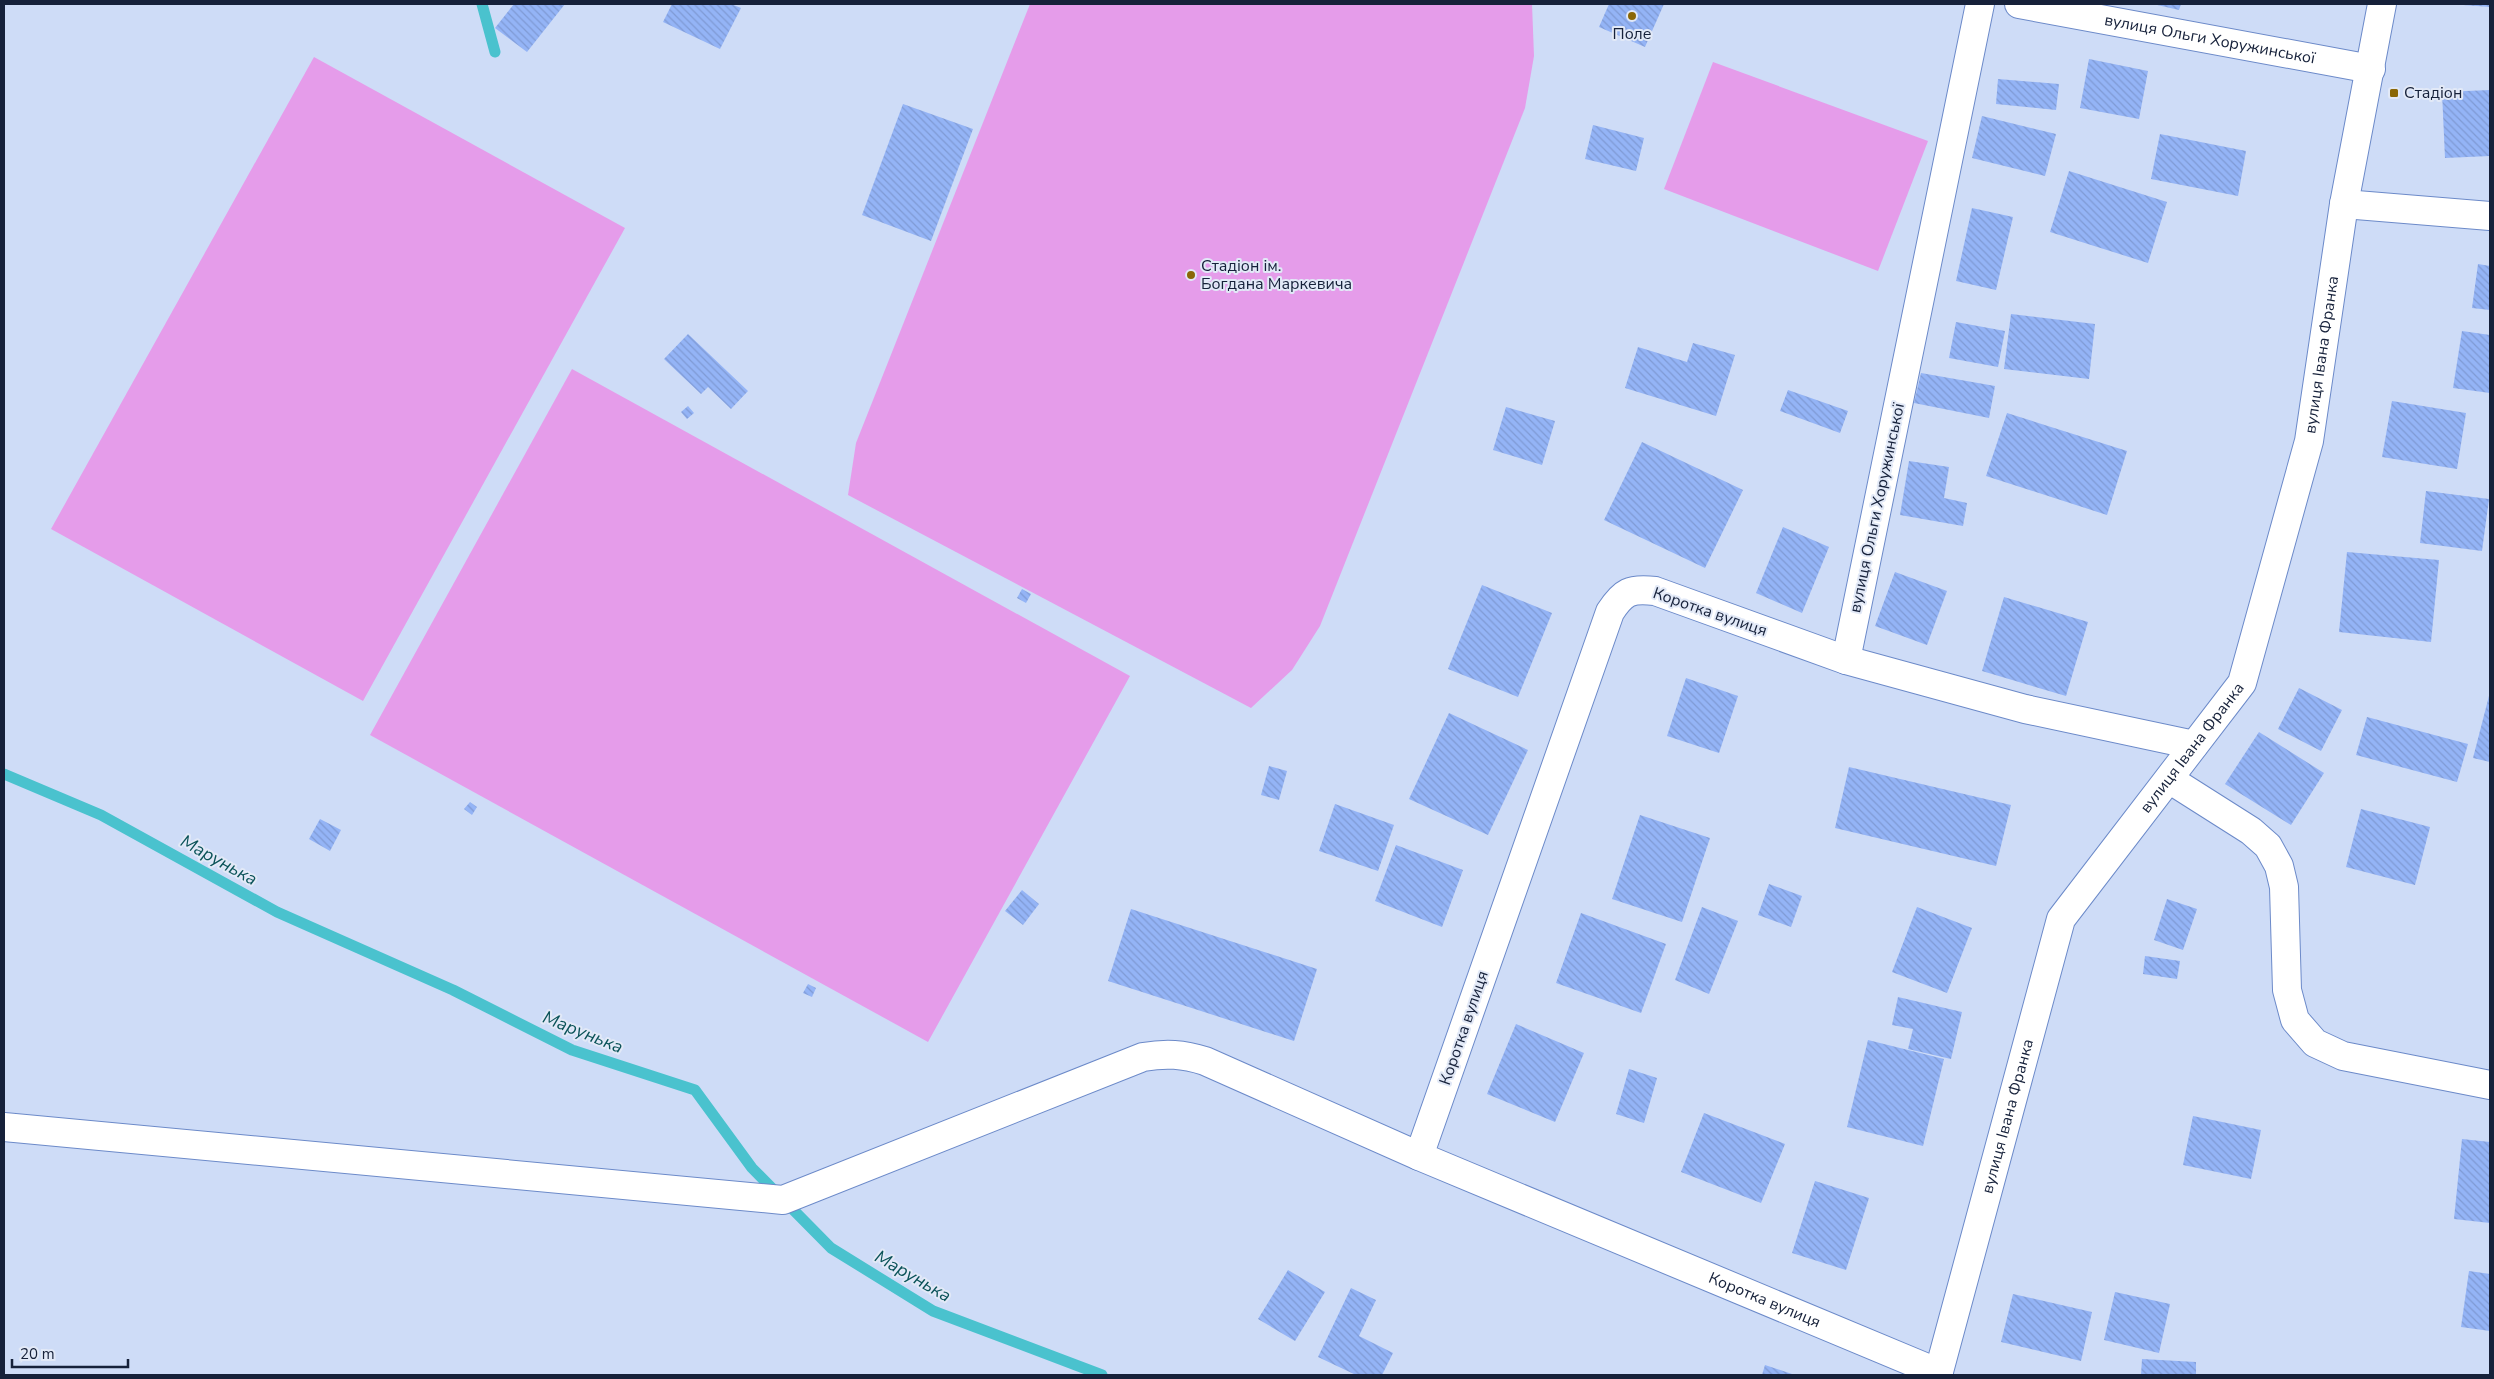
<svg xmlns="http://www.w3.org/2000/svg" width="2494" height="1379" viewBox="0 0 2494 1379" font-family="'Nunito Sans',sans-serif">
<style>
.park{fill:#e59cea}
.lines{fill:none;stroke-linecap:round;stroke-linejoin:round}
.stream{stroke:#4ac2ce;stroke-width:11}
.building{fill:url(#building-back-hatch)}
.minor-casing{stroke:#6c8ac9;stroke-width:30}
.minor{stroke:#fff;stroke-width:28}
.poi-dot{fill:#8a6706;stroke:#e2e9f7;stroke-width:2}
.labels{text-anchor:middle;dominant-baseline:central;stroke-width:4;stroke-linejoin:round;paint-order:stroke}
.poi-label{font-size:16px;fill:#16213a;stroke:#e2e9f7;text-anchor:start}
.street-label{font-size:16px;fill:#16213a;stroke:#e2e9f7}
.water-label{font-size:18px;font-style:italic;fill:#0a5258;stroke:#e2e9f7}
</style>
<defs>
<pattern id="building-back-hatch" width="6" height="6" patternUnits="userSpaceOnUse" patternTransform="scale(1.25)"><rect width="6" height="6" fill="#94b4f6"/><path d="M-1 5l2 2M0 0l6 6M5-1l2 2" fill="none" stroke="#7f9ad4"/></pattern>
</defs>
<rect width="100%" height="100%" fill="#cedcf7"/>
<g class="park">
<polygon points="1030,4 1532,4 1534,56 1525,108 1320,626 1292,670 1251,708 848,495 856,443"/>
<polygon points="314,57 625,228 363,701 51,529"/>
<polygon points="1713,62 1928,141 1878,271 1664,189"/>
<polygon points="572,369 1130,676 928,1042 370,735"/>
</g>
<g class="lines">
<g class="stream">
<polyline points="482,4 495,52"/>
<polyline points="4,774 101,815 277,912 453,990 572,1050 695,1090 752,1168 831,1248 933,1311 1102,1375"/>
</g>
</g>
<g class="building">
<polygon points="514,4 565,4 527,52 495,28"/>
<polygon points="672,4 731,4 741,8 720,49 663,22"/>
<polygon points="1609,4 1664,4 1645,47 1599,27"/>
<polygon points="2153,4 2181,4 2179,10"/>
<polygon points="2463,4 2490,4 2490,7 2463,5"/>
<polygon points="2089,59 2148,71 2139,119 2080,108"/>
<polygon points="1998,79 2059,84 2056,110 1996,104"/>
<polygon points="2490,90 2490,156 2445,158 2442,92"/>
<polygon points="903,104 973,129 931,241 862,215"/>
<polygon points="1982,116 2056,134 2045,176 1972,158"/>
<polygon points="1593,125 1644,138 1636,171 1585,159"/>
<polygon points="2160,134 2246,151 2238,196 2151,179"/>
<polygon points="2069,171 2167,202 2148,263 2050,232"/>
<polygon points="1972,208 2013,217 1996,290 1956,281"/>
<polygon points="2478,264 2490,266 2490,310 2472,308"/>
<polygon points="2011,314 2095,324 2089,379 2004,369"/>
<polygon points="1956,322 2005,331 1998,367 1949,358"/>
<polygon points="2462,331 2490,335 2490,393 2453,388"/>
<polygon points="688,334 748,391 731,409 708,387 701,394 664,359"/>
<polygon points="1693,343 1735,355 1716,416 1625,388 1638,347 1687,362"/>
<polygon points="1921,373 1995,386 1989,418 1914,403"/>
<polygon points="1788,390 1848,411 1840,433 1780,411"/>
<polygon points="2392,401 2466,413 2457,469 2382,457"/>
<polygon points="688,406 694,413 687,419 681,412"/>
<polygon points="1506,407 1555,421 1542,465 1493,450"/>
<polygon points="2007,413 2127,451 2107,515 1986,476"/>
<polygon points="1642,442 1743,490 1705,568 1604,520"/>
<polygon points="1909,461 1949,467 1944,498 1967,503 1963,526 1900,515"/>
<polygon points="2426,491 2489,499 2482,551 2420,543"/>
<polygon points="1783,527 1829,547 1802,613 1756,593"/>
<polygon points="2347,552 2439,560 2431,642 2339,632"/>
<polygon points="1895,572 1947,591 1927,645 1875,626"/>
<polygon points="1482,585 1552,613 1518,697 1448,669"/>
<polygon points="1022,589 1031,594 1026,603 1017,598"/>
<polygon points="2004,597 2088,622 2066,696 1982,671"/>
<polygon points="1686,678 1738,696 1719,753 1667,736"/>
<polygon points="2299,688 2342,710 2321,751 2278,729"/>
<polygon points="2490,692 2490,762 2473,758"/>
<polygon points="1449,713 1528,750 1488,835 1409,799"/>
<polygon points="2367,717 2468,744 2457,782 2356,755"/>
<polygon points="2259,732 2324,773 2291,825 2225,784"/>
<polygon points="1269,766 1287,771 1279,800 1261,795"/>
<polygon points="1849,767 2011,805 1996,866 1835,828"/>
<polygon points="470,802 477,807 472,815 464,809"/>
<polygon points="1335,804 1394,825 1378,871 1319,851"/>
<polygon points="2361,809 2430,827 2415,885 2346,867"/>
<polygon points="1640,815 1710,838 1682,922 1612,899"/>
<polygon points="320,819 341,830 330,851 309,839"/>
<polygon points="1396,845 1463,870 1442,927 1375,901"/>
<polygon points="1769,884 1802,896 1791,927 1758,915"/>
<polygon points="1022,890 1039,904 1023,925 1005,911"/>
<polygon points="2167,899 2197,909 2183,950 2154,940"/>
<polygon points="1702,907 1738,921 1709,994 1675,980"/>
<polygon points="1917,907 1972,928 1947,993 1892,972"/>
<polygon points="1131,909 1317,969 1294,1041 1108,981"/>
<polygon points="1581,913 1666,944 1641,1013 1556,983"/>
<polygon points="2145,956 2180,961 2177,979 2143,974"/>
<polygon points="808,984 816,988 812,997 803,993"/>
<polygon points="1898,997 1962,1012 1951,1059 1908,1049 1913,1029 1892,1025"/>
<polygon points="1516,1024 1584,1053 1555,1122 1487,1094"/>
<polygon points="1868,1040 1944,1059 1923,1146 1847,1127"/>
<polygon points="1629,1069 1657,1078 1644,1123 1616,1114"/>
<polygon points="1704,1113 1785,1144 1761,1203 1681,1172"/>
<polygon points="2193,1116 2261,1130 2251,1179 2183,1165"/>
<polygon points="2462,1139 2490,1142 2490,1223 2454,1219"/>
<polygon points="1815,1181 1869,1198 1846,1270 1792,1253"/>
<polygon points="1288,1270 1325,1292 1295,1341 1258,1319"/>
<polygon points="2469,1271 2490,1274 2490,1331 2461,1327"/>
<polygon points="1351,1288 1376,1300 1359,1336 1393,1353 1382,1375 1356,1375 1318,1357"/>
<polygon points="2115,1292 2170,1304 2159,1353 2104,1340"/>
<polygon points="2013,1294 2092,1312 2081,1361 2001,1342"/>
<polygon points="2142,1359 2196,1362 2196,1375 2141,1375"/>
<polygon points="1765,1365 1795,1375 1762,1375"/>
</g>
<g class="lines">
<defs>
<g id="minor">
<polyline points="1980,4 1846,660 2025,709 2194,745"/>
<path id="s1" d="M 2019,4 L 2371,69"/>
<polyline points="2344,204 2490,216"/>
<path id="s2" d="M 1846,660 L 1655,591 C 1630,588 1623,592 1610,612 L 1419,1156 L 1939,1373"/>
<polyline points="2169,779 2251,831 2268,846 2279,866 2284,887 2287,990 2295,1020 2315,1043 2343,1056 2490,1085"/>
<path d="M 4,1127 L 783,1200 L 1143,1057 C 1166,1053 1183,1054 1205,1061 L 1419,1156"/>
<path id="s3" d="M 1938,1375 L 2061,919 L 2242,683 L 2309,441 L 2344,204 L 2382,4"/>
</g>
</defs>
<use href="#minor" class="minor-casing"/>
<use href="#minor" class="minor"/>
</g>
<g class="poi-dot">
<circle cx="1632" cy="16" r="5"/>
<rect x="2389" y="88" width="10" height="10" rx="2.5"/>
<circle cx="1191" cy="275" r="5"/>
</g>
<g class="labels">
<g class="poi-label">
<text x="1632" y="34" text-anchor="middle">Поле</text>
<text x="2404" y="93">Стадіон</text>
<text x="1201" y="266">Стадіон ім.<tspan x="1201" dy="18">Богдана Маркевича</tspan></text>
</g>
<g class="street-label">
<text stroke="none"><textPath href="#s1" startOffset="194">вулиця Ольги Хоружинської</textPath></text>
<text stroke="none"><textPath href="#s3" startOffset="1108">вулиця Івана Франка</textPath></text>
<text transform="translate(1877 508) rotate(-78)">вулиця Ольги Хоружинської</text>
<text transform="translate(1710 612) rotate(19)">Коротка вулиця</text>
<text stroke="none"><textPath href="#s3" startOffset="688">вулиця Івана Франка</textPath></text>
<text transform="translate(1464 1028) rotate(-71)">Коротка вулиця</text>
<text stroke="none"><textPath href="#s3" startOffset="268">вулиця Івана Франка</textPath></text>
<text stroke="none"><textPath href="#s2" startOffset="1208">Коротка вулиця</textPath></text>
</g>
<g class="water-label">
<text transform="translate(219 860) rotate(29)">Марунька</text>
<text transform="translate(583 1032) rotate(22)">Марунька</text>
<text transform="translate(913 1276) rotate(30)">Марунька</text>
</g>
</g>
<rect width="2494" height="1379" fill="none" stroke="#16213a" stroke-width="10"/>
<path d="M12 1359v8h116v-8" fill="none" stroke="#16213a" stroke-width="2.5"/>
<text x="20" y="1359" font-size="15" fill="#16213a" stroke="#e2e9f7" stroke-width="4" paint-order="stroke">20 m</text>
</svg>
